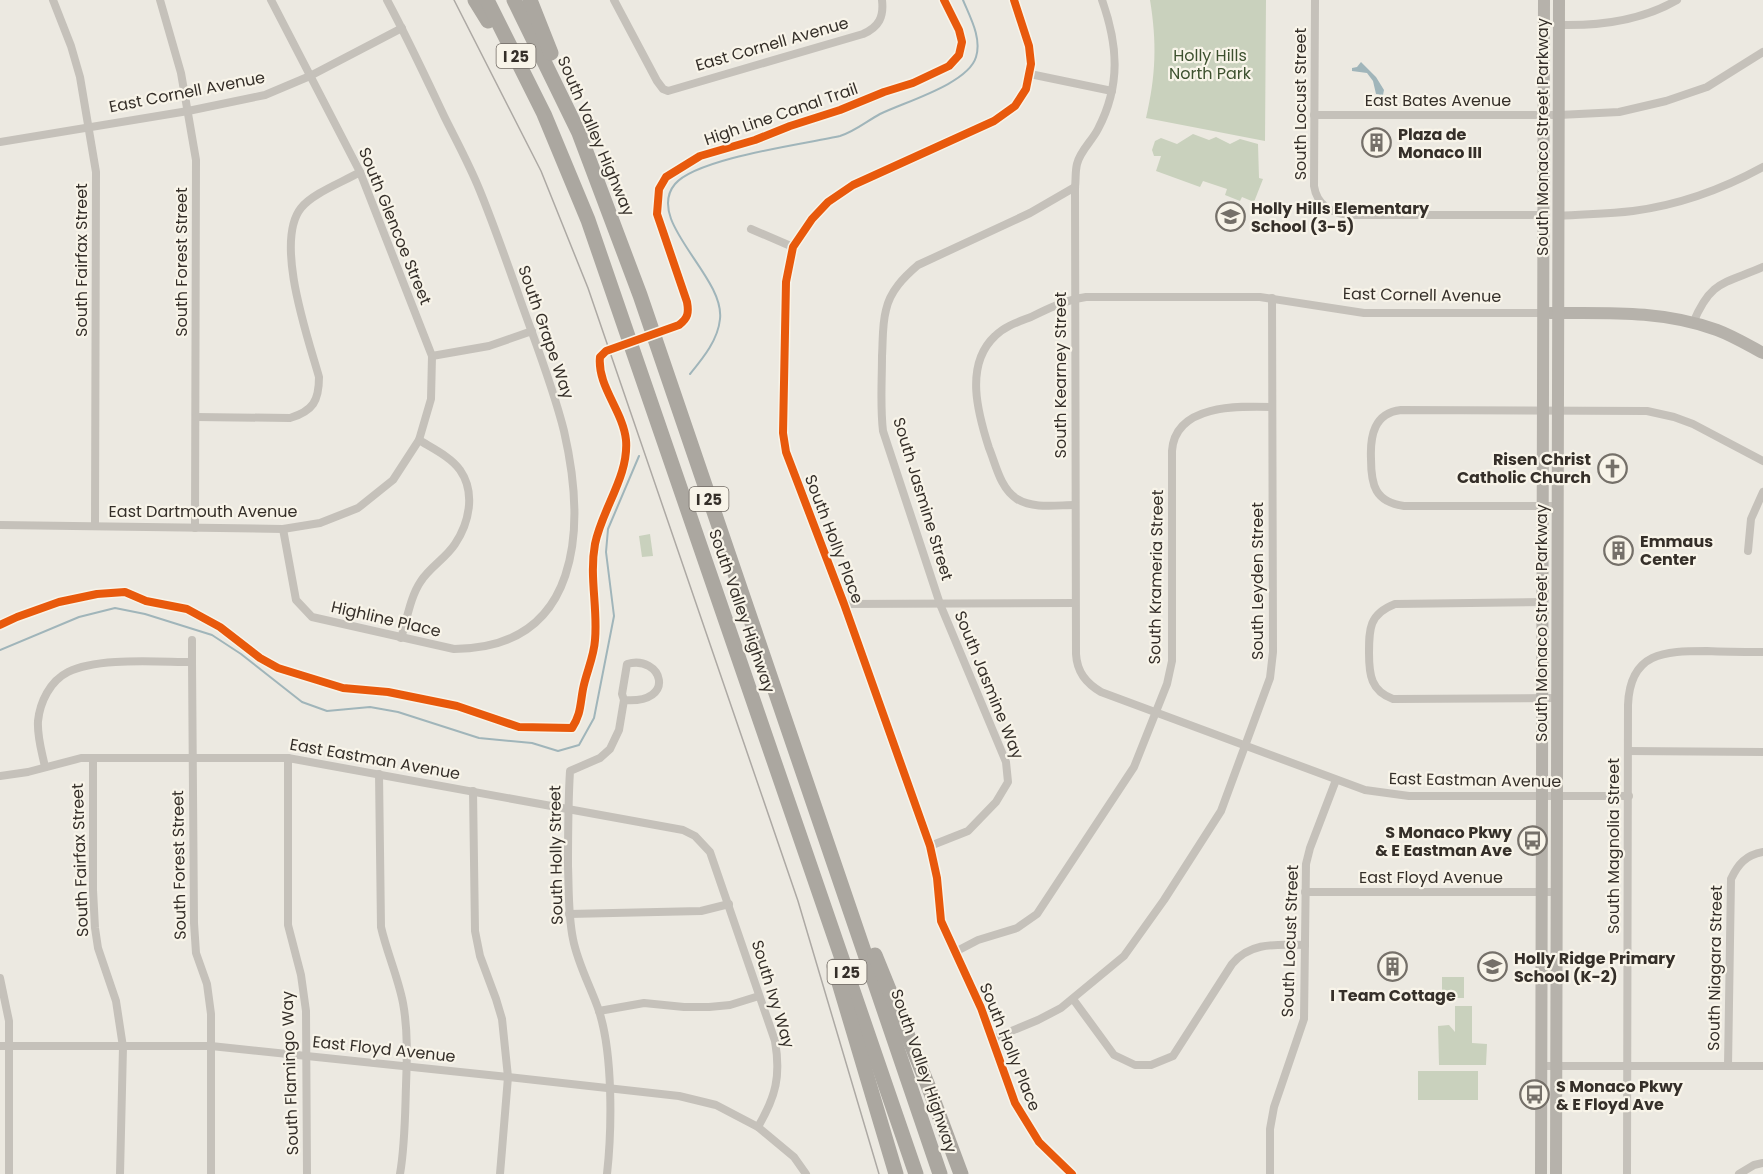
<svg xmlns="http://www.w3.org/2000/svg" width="1763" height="1174" viewBox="0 0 1763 1174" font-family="Poppins,sans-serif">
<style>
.green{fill:#c9d1bd}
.water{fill:#a0b5ba}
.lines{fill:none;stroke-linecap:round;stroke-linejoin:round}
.stream{stroke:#a0b5ba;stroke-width:2}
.street{stroke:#c5c1ba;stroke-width:8}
.secondary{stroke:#b6b2ab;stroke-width:12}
.highway{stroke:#aba7a0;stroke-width:15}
.tram{stroke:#ada9a4;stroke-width:1.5}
.cycleway-casing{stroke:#f8f4e9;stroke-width:11}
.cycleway{stroke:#e8590c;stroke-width:8}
.labels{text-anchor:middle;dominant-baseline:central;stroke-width:4.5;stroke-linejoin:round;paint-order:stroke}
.shield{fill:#f8f4e9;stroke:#706a63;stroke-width:1.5}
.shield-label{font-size:15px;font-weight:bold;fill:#352f29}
.street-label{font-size:16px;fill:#352f29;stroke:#f8f4e9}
.park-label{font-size:16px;fill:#3d512f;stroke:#f8f4e9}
.poi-label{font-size:16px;font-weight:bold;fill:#352f29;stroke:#f8f4e9;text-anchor:start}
</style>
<rect width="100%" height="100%" fill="#ece9e1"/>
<g class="green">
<path d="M 1150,0 L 1266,0 L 1265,141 L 1146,118 C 1156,76 1157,42 1150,0 Z"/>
<polygon points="1193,134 1209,140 1216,137 1230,144 1240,139 1258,144 1259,178 1263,179 1254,202 1242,197 1240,201 1225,195 1227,189 1203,181 1200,187 1156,171 1161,156 1154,156 1152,150 1155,141 1161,138 1177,144"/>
<polygon points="650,534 653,556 642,557 639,536"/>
<rect x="1442" y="977" width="22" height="21"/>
<polygon points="1455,1006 1472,1006 1472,1043 1487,1044 1486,1065 1439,1065 1438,1026 1449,1025 1455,1032"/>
<rect x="1418" y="1071" width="60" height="29"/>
</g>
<polygon class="water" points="1361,62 1376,77 1384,90 1383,95 1376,94 1373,81 1367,73 1352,71 1352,68 1357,67"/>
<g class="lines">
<g class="stream">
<path d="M 690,374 C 703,358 718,340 720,319 C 725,276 644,221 675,184 C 697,158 804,144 840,136 C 854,132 867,121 880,114 C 904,102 968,84 976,57 C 982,38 970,17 963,0"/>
<polyline points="0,650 79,617 115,608 145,614 212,635 241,654 302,702 327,711 370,707 398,712 479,738 532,743 558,751 579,745 594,718 614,616 606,552 608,529 639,456"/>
</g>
<g class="street">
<polyline points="53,0 71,46 80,77 96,172 95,526"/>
<polyline points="160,0 181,73 196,160 195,528"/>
<polyline points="271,0 360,172 432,356 431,399 419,440"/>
<path d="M 614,0 L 657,81 L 663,89 L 668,91 L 863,34 C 879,27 884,17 882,0"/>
<polyline points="1014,0 1029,46 1031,64 1026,89 1015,106 994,121 853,185 828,202 812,219 793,247 786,282 783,433 786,452 844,604 930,846 937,878 941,921 981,1008 1015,1103 1039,1142 1072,1174"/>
<path d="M 1102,0 C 1118,45 1121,85 1098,129 C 1092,141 1080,151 1077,164 C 1075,172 1076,180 1075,187 L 1076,654 C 1077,672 1086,683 1101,692 L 1365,790 L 1409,796 L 1629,796"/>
<path d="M 1315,0 L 1314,186 C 1317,206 1333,214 1352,215 L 1543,215"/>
<path d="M 1559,25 C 1600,26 1641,21 1677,0"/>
<polyline points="1030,74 1112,91"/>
<polyline points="1314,115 1559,115 1619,112 1666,101 1707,87 1763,52"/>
<polyline points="0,142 188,111 265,95 310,76 402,28"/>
<path d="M 1559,216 C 1583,214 1608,214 1633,211 C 1679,205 1723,189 1763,167"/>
<polyline points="751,229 793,247"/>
<path d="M 1693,323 C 1711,280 1724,284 1763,267"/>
<polyline points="432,356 489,346 532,331"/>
<path d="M 196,417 L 290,418 C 313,411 319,401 319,377 C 308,338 274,242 301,208 C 313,193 343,182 360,172"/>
<path d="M 1075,505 C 1057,505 1033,509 1017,499 C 1000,488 996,465 989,448 C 978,414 964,365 995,336 C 1005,326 1018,322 1031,317 C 1049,308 1066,300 1086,297 L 1260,297 L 1364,313 L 1543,313"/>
<path d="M 1558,506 L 1404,506 C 1375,502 1371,485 1371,459 C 1370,436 1374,413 1401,410 L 1647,411 L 1674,417 L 1693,424 L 1763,461"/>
<path d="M 0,525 L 283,529 L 320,523 L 358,508 L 393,480 L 419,440 C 432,448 451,457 460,470 C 476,493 469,523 455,544 C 446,558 430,567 421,581 C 410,597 407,620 401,638"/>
<path d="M 283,529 L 296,600 L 312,617 L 454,649 C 582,648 586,527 564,431 C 553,387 536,344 521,302 C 508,265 495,228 480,191 C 470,166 457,142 445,118 C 426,78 408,39 387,0"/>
<polyline points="1748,551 1751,519 1763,492"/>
<path d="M 1543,602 L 1395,604 C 1369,614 1369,629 1369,653 C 1369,675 1371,691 1393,699 L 1557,698"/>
<polyline points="844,604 1075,603"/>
<polyline points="192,662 194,923 196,953 207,984 211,1014 211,1174"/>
<polyline points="1628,751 1763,752"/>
<polyline points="93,758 93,890 95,928 98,948 116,1001 123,1047 120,1174"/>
<polyline points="288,758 288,925 301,975 306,1011 307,1174"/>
<path d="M 45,767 C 42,752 37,737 38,721 C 40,702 50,681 68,672 C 97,657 158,662 192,662 L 192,640"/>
<path d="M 379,774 L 381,927 C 387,953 398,977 403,1003 C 408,1030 407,1059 406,1086 C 405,1116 405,1145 400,1174"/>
<path d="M 0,776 L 28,772 L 81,758 L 288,758 L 683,830 L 695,836 L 710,852 L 775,1041 C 781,1076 776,1096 758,1127 L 794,1157 L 806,1174"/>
<polyline points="473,791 475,931 480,956 496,999 502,1019 508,1077 500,1174"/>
<path d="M 930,846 L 968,831 L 996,802 L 1008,782 L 1006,762 L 940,604 L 883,431 C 880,406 882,381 882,356 C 883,341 882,325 886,310 C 890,291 904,277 918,265 L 1030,213 L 1075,187"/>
<polyline points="1305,892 1557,892"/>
<polyline points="569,914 701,911 729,904"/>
<path d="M 955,952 L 978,940 L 1017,928 L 1037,914 L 1134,767 L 1167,684 L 1172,661 L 1172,451 C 1175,404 1238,406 1272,407"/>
<polyline points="0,978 9,1021 9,1174"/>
<path d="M 1073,999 L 1114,1055 L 1135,1065 L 1151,1065 L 1173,1056 L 1232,964 C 1251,941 1278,945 1305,945"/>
<polyline points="599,1011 644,1003 684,1007 709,1007 730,1005 759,996"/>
<polyline points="992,1039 1038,1020 1061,1008 1124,956 1164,900 1221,811 1270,678 1273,652 1272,298"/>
<polyline points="0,1046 211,1046 508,1077 679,1096 716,1105 758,1127"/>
<polyline points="1541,1066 1763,1066"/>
<path d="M 1728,1066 L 1731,879 C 1738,864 1746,855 1763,852"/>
<path d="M 607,1174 C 612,1129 613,1054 599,1011 C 591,987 578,965 573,939 C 568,915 569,891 568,866 C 568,834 568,803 570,771 L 600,758 L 610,749 L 619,730 L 624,700 L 622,694 L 627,664 C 662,654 678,704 624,700"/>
<polyline points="1270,1174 1270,1129 1274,1107 1304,1019 1306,864 1310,848 1336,780"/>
<path d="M 1627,1174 L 1628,705 C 1630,652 1664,651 1707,651 C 1726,652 1744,652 1763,652"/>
<polyline points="1739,1174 1754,1165 1763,1163"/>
</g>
<g class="secondary">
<path d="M 1550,313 C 1607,313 1663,310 1717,330 C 1733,336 1748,345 1763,353"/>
<polyline points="1541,1174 1544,0"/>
<polyline points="1556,1174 1559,0"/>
</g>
<g class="highway">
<polyline points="475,0 488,21"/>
<polyline points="487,0 544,114 588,220 916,1174"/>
<polyline points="514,0 579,133 640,295 940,1174"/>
<polyline points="530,0 551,53"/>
<polyline points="875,955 929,1088 961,1174"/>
<polyline points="834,966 896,1174"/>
</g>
<polyline class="tram" points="454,0 541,171 588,288 798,901 879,1174"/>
<defs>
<g id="cycleway">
<polyline points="1014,0 1029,46 1031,64 1026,89 1015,106 994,121 853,185 828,202 812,219 793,247 786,282 783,433 786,452 844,604 930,846 937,878 941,921 981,1008 1015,1103 1039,1142 1072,1174"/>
<path d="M 0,625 L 17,617 L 59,602 L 97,594 L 125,592 L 146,601 L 187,609 L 220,627 L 260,658 L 278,668 L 343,688 L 388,692 L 457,706 L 519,727 L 572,728 C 581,714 580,705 583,689 C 586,673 594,657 595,640 C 598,608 589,577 595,544 C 602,509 629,476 626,440 C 623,411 597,386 600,357 L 606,351 L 679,325 C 688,318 689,313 687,302 L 657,214 L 659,189 L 666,177 L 700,156 L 755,140 L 790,126 L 840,110 L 884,92 L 913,83 L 949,66 L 959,55 L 962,42 L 959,30 L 944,0"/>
</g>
</defs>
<use href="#cycleway" class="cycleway-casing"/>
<use href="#cycleway" class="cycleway"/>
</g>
<defs>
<symbol id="building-ring" viewBox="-11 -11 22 22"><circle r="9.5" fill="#f8f4e9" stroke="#757069" stroke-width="1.5"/><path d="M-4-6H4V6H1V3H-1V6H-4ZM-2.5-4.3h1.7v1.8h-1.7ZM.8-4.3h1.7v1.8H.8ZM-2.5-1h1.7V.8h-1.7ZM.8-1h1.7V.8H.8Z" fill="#757069"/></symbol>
<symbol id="school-ring" viewBox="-11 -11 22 22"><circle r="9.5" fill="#f8f4e9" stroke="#757069" stroke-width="1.5"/><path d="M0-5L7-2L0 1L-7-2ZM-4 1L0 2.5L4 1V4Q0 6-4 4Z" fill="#757069"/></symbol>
<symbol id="church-ring" viewBox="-11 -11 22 22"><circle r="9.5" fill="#f8f4e9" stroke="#757069" stroke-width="1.5"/><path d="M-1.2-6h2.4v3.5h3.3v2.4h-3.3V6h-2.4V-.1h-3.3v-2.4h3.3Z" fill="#757069"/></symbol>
<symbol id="bus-ring" viewBox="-11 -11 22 22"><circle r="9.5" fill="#f8f4e9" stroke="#757069" stroke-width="1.5"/><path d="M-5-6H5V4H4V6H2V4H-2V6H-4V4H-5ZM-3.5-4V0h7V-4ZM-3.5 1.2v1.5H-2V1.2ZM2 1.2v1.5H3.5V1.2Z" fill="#757069"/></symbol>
</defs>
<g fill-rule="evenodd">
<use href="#building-ring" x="1360" y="126" width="33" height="33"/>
<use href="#school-ring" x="1214" y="200" width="33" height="33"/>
<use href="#church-ring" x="1596" y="452" width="33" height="33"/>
<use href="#building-ring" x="1602" y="534" width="33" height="33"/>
<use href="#bus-ring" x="1516" y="824" width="33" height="33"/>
<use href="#building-ring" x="1376" y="950" width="33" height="33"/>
<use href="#school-ring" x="1476" y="950" width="33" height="33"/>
<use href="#bus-ring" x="1518" y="1078" width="33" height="33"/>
</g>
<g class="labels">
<g class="shield">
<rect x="496.5" y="44" width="39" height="24" rx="4.5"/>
<rect x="689.5" y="487" width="39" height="24" rx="4.5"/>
<rect x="827.5" y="960" width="39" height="24" rx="4.5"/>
</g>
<g class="shield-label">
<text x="516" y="56">I 25</text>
<text x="709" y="499">I 25</text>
<text x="847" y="972">I 25</text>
</g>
<g class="street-label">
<text transform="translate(772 44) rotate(-16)">East Cornell Avenue</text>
<text transform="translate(187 92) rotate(-11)">East Cornell Avenue</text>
<text x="1438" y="100">East Bates Avenue</text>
<text transform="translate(1300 104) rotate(-90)">South Locust Street</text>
<text transform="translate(781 114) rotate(-19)">High Line Canal Trail</text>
<text transform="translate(596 136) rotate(67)">South Valley Highway</text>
<text transform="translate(1542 137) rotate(-90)">South Monaco Street Parkway</text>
<text transform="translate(395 226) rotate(68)">South Glencoe Street</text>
<text transform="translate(81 260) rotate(-90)">South Fairfax Street</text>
<text transform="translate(181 262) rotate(-90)">South Forest Street</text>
<text transform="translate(1422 295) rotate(1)">East Cornell Avenue</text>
<text transform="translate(546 332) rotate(71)">South Grape Way</text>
<text transform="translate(1060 375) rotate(-90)">South Kearney Street</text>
<text transform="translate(923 499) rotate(73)">South Jasmine Street</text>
<text x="203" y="511">East Dartmouth Avenue</text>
<text transform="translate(834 539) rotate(69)">South Holly Place</text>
<text transform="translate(1156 577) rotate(-89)">South Krameria Street</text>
<text transform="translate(1257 581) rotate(-90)">South Leyden Street</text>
<text transform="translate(742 611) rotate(71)">South Valley Highway</text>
<text transform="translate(386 619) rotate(13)">Highline Place</text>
<text transform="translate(1541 623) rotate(-90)">South Monaco Street Parkway</text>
<text transform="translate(989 685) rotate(68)">South Jasmine Way</text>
<text transform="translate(375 759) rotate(10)">East Eastman Avenue</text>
<text transform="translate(1475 780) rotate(1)">East Eastman Avenue</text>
<text transform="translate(1613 846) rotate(-90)">South Magnolia Street</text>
<text transform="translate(556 855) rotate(-91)">South Holly Street</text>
<text transform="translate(80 860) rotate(-92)">South Fairfax Street</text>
<text transform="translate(179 865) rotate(-91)">South Forest Street</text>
<text x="1431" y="877">East Floyd Avenue</text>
<text transform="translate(1290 941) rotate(-88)">South Locust Street</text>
<text transform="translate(1715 968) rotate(-89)">South Niagara Street</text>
<text transform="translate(773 994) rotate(73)">South Ivy Way</text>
<text transform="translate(1010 1047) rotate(68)">South Holly Place</text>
<text transform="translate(384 1049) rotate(6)">East Floyd Avenue</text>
<text transform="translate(924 1071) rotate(71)">South Valley Highway</text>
<text transform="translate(290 1073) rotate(-92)">South Flamingo Way</text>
</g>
<g class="park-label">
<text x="1210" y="55">Holly Hills<tspan x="1210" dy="18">North Park</tspan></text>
</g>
<g class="poi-label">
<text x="1398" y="134">Plaza de<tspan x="1398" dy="18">Monaco III</tspan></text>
<text x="1251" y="208">Holly Hills Elementary<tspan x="1251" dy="18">School (3-5)</tspan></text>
<text x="1591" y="459" text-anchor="end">Risen Christ<tspan x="1591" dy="18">Catholic Church</tspan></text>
<text x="1640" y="541">Emmaus<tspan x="1640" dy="18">Center</tspan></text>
<text x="1512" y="832" text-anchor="end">S Monaco Pkwy<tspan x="1512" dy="18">&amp; E Eastman Ave</tspan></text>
<text x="1514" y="958">Holly Ridge Primary<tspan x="1514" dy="18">School (K-2)</tspan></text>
<text x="1393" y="995" text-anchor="middle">I Team Cottage</text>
<text x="1556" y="1086">S Monaco Pkwy<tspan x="1556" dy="18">&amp; E Floyd Ave</tspan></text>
</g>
</g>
</svg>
